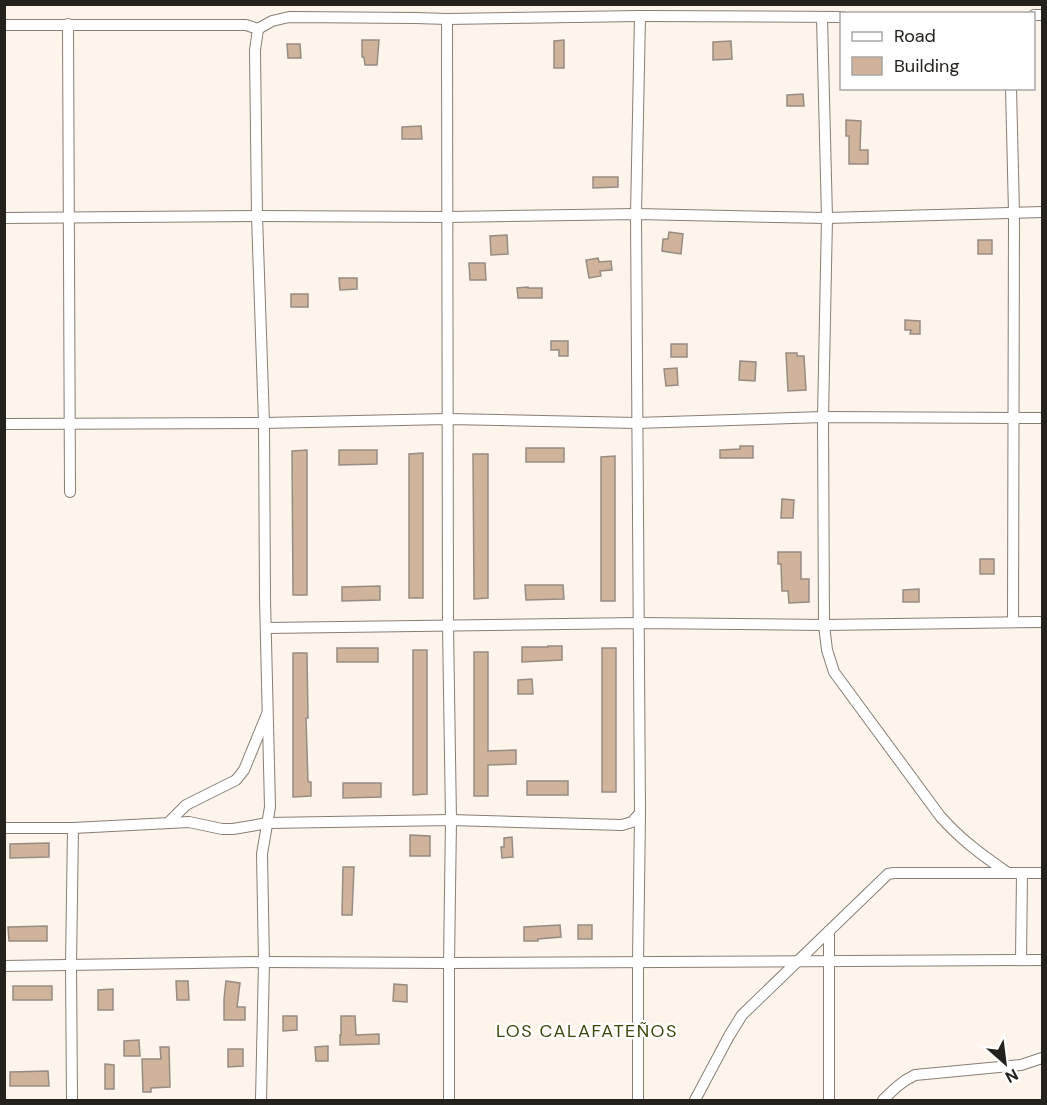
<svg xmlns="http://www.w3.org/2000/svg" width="1047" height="1105" viewBox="0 0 1047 1105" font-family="'DM Sans',sans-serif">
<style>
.building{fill:#cfb39a;stroke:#978c83;stroke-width:1.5}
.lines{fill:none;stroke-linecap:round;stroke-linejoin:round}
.minor-casing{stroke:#887e74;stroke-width:12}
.minor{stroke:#fff;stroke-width:10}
.labels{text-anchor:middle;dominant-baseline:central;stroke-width:4.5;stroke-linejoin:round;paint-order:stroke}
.neighbourhood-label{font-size:18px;letter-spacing:1.5px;fill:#3d460a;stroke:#fff}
</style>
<rect width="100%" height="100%" fill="#fdf4ec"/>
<g class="building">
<polygon points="362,40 379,40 377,65 365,65 364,57 362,57"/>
<polygon points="564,40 564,68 554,68 554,41"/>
<polygon points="731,41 732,59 713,60 713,42"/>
<polygon points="287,44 300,44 301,58 288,58"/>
<polygon points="803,94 804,106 787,106 787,95"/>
<polygon points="846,120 861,121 860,150 868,150 868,164 849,164 849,136 846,136"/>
<polygon points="421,126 422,139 402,139 402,127"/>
<polygon points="593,177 618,177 618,187 593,188"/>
<polygon points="669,232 683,234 681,254 662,251 663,239 668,239"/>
<polygon points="507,235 508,254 491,255 490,236"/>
<rect x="978" y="240" width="14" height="14"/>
<polygon points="598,258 599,262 611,261 612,270 600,271 601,276 589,278 586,260"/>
<polygon points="469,263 485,263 486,280 470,280"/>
<polygon points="339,278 357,278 357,289 340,290"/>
<polygon points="528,287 528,288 542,288 542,298 518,298 517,288"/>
<rect x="291" y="294" width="17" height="13"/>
<polygon points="905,320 920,321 920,334 910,334 911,330 905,330"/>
<polygon points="551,341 568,341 568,356 559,356 559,350 551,350"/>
<rect x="671" y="344" width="16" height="13"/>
<polygon points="786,353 797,353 797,356 804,356 806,390 788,391"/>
<polygon points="740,361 756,362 755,381 739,380"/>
<polygon points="677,368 678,385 666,386 664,369"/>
<polygon points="740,446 753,446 753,458 720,458 720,450 740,449"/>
<rect x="526" y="448" width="38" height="14"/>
<polygon points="307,450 307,595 293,595 292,451"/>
<polygon points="339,450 377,450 377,464 339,465"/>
<polygon points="423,453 423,598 409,598 409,454"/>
<polygon points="473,454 488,454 488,598 474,599"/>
<polygon points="615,456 615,601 601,601 601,457"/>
<polygon points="782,499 794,500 793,518 781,518"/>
<polygon points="778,552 801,552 801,579 809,579 809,602 789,603 788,591 782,591 781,564 778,564"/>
<rect x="980" y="559" width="14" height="15"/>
<polygon points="525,585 563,585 564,599 526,600"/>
<polygon points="380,586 380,600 342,601 342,587"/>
<polygon points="919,589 919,602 903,602 903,590"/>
<polygon points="548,646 562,646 562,660 522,662 522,647 548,647"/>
<rect x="337" y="648" width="41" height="14"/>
<rect x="602" y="648" width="14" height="144"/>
<polygon points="413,650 427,650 427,794 413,795"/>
<polygon points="474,652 488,652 488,751 516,750 516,764 488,765 488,796 474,796"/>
<polygon points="293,653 307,653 308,718 306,718 308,782 311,782 311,796 293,797"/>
<polygon points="532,679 533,694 518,694 518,680"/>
<rect x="527" y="781" width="41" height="14"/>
<polygon points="343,783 381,783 381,797 343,798"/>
<polygon points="410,835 430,836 430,856 410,856"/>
<polygon points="512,837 513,857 502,858 501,847 504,847 504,838"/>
<polygon points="49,843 49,857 10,858 10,844"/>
<polygon points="343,867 354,867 352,915 342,915"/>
<polygon points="560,925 561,937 538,939 538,941 524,941 524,927"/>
<rect x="578" y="925" width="14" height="14"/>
<polygon points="47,926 47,941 9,941 8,927"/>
<polygon points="176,981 188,981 189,1000 177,1000"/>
<polygon points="226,981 240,983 237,1007 245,1007 245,1020 224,1020 224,999"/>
<polygon points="394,984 407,985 407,1002 393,1001"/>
<rect x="13" y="986" width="39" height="14"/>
<polygon points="113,989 113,1010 98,1010 98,990"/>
<polygon points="283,1016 297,1016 297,1030 283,1031"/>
<polygon points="341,1016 355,1016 356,1035 379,1034 379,1044 340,1045 340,1035 341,1035"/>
<polygon points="139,1040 140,1056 124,1056 124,1041"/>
<polygon points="328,1046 328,1061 316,1061 315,1047"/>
<polygon points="160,1047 169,1047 170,1087 151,1088 151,1092 143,1092 142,1059 161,1059"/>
<polygon points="228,1049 243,1049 243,1066 228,1067"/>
<polygon points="105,1064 114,1065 114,1089 105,1089"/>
<polygon points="48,1071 49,1086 10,1086 10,1072"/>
</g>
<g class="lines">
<defs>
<g id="minor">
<polyline points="1034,15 1042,15"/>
<path d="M 822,17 L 827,218 L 823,417 L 824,625 L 827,650 L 834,672 L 940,816 C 961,840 982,855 1008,873"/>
<polyline points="447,19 448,626 451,820 449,963 449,1100"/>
<polyline points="68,24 70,492"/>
<polyline points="4,25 246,25 258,29 272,21 289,17 416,18 447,19 640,16 842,17"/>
<polyline points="258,29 255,50 257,216 264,423 265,599 270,807 262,854 264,962 261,1100"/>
<polyline points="1011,88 1014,213 1013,622"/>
<polyline points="4,218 257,216 447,217 636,214 827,218 1042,212"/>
<polyline points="4,424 264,423 448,419 636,423 823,417 1042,418"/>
<polyline points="266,628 638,623 824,625 1042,622"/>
<polyline points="169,822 186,805 236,780 244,770 267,714"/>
<polyline points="4,828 73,828 189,822 222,829 233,829 268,823 451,820 622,825 632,822 640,813"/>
<polyline points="829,931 829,1100"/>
<polyline points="1021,960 1022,873"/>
<polyline points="4,966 264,962 449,963 1042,960"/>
<polyline points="72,1100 71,965 73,828"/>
<polyline points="638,1100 638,962 640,813 636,214 640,16"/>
<polyline points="695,1100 729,1036 742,1015 888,874 894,873 1042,873"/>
<path d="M 883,1100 C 893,1090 902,1081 915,1075 L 1021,1065 L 1042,1058"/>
</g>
</defs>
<use href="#minor" class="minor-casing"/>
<use href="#minor" class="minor"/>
</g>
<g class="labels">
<g class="neighbourhood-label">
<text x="587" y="1031">LOS CALAFATEÑOS</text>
</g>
</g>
<rect width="1047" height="1105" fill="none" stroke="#25211d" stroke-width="12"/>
<rect x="840" y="12" width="195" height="78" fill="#ffffff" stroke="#a8a6a5" stroke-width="1.5"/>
<rect x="852" y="32" width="30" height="9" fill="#ffffff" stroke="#a8a6a5" stroke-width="1.5"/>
<text x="894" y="42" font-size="18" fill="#25211d">Road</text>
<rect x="852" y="57" width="30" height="18" fill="#cfb39a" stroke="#a8a6a5" stroke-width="1.5"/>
<text x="894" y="72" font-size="18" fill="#25211d">Building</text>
<g transform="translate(1005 1063) rotate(152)" stroke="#ffffff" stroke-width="4.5" paint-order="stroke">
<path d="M0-4.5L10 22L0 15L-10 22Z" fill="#25211d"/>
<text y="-9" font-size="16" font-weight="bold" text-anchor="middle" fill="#25211d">N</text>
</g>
</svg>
